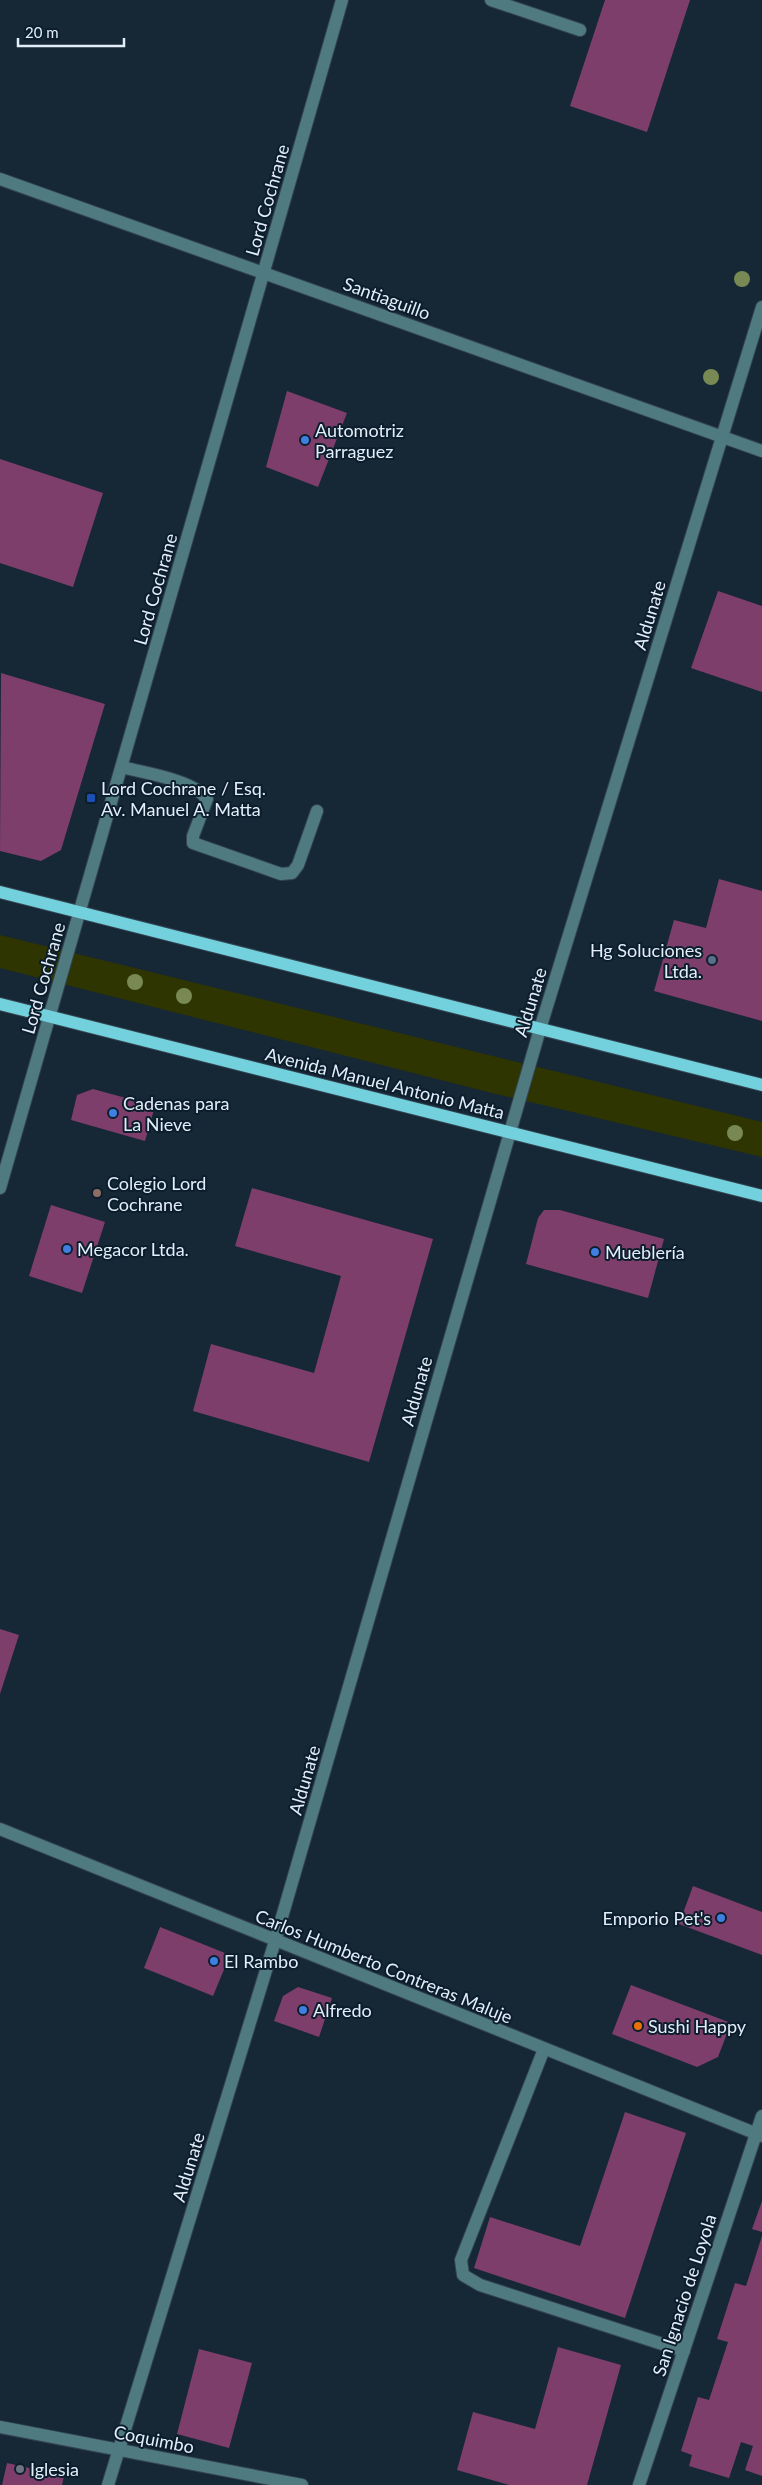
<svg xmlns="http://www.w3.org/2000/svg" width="762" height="2485" viewBox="0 0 762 2485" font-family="Lato,sans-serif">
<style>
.green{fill:#2f3500}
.building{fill:#7d3e6c}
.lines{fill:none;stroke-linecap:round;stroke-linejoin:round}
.minor-casing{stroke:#334351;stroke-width:14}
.major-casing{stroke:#334351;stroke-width:14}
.minor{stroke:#4f7a80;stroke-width:12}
.major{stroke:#72d1dc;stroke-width:12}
.tree{fill:#788953}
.shop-dot{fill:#3f7fe0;stroke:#0c1d2c;stroke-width:2}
.transit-dot{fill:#1a4fb4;stroke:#0c1d2c;stroke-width:2}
.service-dot{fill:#5c6f8a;stroke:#0c1d2c;stroke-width:2}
.education-dot{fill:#8d6e63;stroke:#0c1d2c;stroke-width:2}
.food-dot{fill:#e8710a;stroke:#0c1d2c;stroke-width:2}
.worship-dot{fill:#6b7280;stroke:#0c1d2c;stroke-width:2}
.labels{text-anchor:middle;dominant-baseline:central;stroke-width:4;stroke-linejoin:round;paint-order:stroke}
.street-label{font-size:18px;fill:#e3eef9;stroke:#0c1d2c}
.poi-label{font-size:18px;fill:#e3eef9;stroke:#0c1d2c;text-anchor:start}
</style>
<rect width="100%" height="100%" fill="#162736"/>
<polygon class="green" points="0,935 762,1122 762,1157 492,1093 0,968"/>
<g class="building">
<polygon points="605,0 690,0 647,132 570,106"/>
<polygon points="287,391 347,413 318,487 266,467"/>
<polygon points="0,459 103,493 73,587 0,563"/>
<polygon points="718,591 762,606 762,692 691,668"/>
<polygon points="1,673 105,704 61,850 41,861 0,851"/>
<polygon points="719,879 762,891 762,1021 654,991 674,920 706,928"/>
<polygon points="93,1089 155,1106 145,1141 71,1120 77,1095"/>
<polygon points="252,1188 433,1239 369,1462 193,1411 211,1344 314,1373 341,1276 235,1246"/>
<polygon points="51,1205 105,1222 82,1293 29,1276"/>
<polygon points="544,1210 560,1210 664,1239 648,1298 526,1264 538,1218"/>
<polygon points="0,1629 19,1635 0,1694"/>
<polygon points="693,1886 762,1912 762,1955 679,1924"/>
<polygon points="160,1927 230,1955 213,1996 144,1968"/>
<polygon points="631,1985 731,2023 718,2057 697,2067 612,2034"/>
<polygon points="298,1987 332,1998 319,2037 274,2021 283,1996"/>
<polygon points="625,2112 686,2133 625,2318 474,2268 490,2217 580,2246"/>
<polygon points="762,2201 762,2232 752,2229"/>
<polygon points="762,2236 762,2476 745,2470 753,2446 741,2442 729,2478 689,2466 692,2455 681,2451 698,2397 709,2400 728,2342 717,2339 735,2283 746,2286"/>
<polygon points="558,2347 621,2365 587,2485 509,2485 457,2470 473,2412 535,2429"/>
<polygon points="199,2349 252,2363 229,2448 177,2434"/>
<polygon points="7,2463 64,2476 62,2485 2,2485"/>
</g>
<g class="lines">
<defs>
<g id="minor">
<polyline points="491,0 580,30"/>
<polyline points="0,179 762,451"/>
<path d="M 122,767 C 144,773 194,780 207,799 L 193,836 L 193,843 L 281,874 L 292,873 L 298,865 L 317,811"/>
<polyline points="0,1188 342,0"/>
<polyline points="0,1829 762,2136"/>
<polyline points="544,2049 461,2260 463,2275 480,2285 684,2351"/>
<polyline points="0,2427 302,2485"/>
<polyline points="108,2485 275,1941 540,1029 762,307"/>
<polyline points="639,2485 762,2116"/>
</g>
<g id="major">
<polyline points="0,892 762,1085"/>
<polyline points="0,1004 762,1196"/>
</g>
</defs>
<use href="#minor" class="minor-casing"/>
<use href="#major" class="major-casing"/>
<use href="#minor" class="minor"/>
<use href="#major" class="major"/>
</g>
<g class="tree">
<circle cx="742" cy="279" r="8"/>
<circle cx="711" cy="377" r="8"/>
<circle cx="135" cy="982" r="8"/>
<circle cx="184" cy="996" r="8"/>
<circle cx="735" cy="1133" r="8"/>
</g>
<g class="shop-dot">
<circle cx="305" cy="440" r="5"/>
<circle cx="113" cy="1113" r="5"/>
<circle cx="67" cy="1249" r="5"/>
<circle cx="595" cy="1252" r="5"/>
<circle cx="721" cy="1918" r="5"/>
<circle cx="214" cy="1961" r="5"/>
<circle cx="303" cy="2010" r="5"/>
</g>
<rect class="transit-dot" x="86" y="793" width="10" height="10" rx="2.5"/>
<circle class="service-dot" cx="712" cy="960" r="5"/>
<circle class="education-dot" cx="97" cy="1193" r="5"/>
<circle class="food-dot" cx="638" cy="2026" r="5"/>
<circle class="worship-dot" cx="20" cy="2469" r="5"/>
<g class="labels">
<g class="street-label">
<text transform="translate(267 200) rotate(-74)">Lord Cochrane</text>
<text transform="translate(387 298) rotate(20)">Santiaguillo</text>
<text transform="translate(155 589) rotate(-74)">Lord Cochrane</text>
<text transform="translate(649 615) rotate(-73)">Aldunate</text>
<text transform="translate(43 978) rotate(-74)">Lord Cochrane</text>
<text transform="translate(530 1002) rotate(-73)">Aldunate</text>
<text transform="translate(385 1083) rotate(14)">Avenida Manuel Antonio Matta</text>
<text transform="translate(416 1391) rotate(-74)">Aldunate</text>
<text transform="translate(304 1780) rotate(-74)">Aldunate</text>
<text transform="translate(384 1966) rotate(22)">Carlos Humberto Contreras Maluje</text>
<text transform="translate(188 2167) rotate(-73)">Aldunate</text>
<text transform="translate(684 2295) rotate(-72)">San Ignacio de Loyola</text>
<text transform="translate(154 2439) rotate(11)">Coquimbo</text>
</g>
<g class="poi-label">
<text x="315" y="430">Automotriz<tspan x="315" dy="21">Parraguez</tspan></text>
<text x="101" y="788">Lord Cochrane / Esq.<tspan x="101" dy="21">Av. Manuel A. Matta</tspan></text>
<text x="702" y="950" text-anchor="end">Hg Soluciones<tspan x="702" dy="21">Ltda.</tspan></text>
<text x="123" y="1103">Cadenas para<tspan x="123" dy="21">La Nieve</tspan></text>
<text x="107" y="1183">Colegio Lord<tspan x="107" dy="21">Cochrane</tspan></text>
<text x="77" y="1249">Megacor Ltda.</text>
<text x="605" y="1252">Mueblería</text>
<text x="711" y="1918" text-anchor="end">Emporio Pet's</text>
<text x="224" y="1961">El Rambo</text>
<text x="313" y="2010">Alfredo</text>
<text x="648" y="2026">Sushi Happy</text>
<text x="30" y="2469">Iglesia</text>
</g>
</g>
<path d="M18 38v8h106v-8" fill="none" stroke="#e3eef9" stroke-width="2.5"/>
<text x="25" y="38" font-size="15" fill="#e3eef9" stroke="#0c1d2c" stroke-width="4" paint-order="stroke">20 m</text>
</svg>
